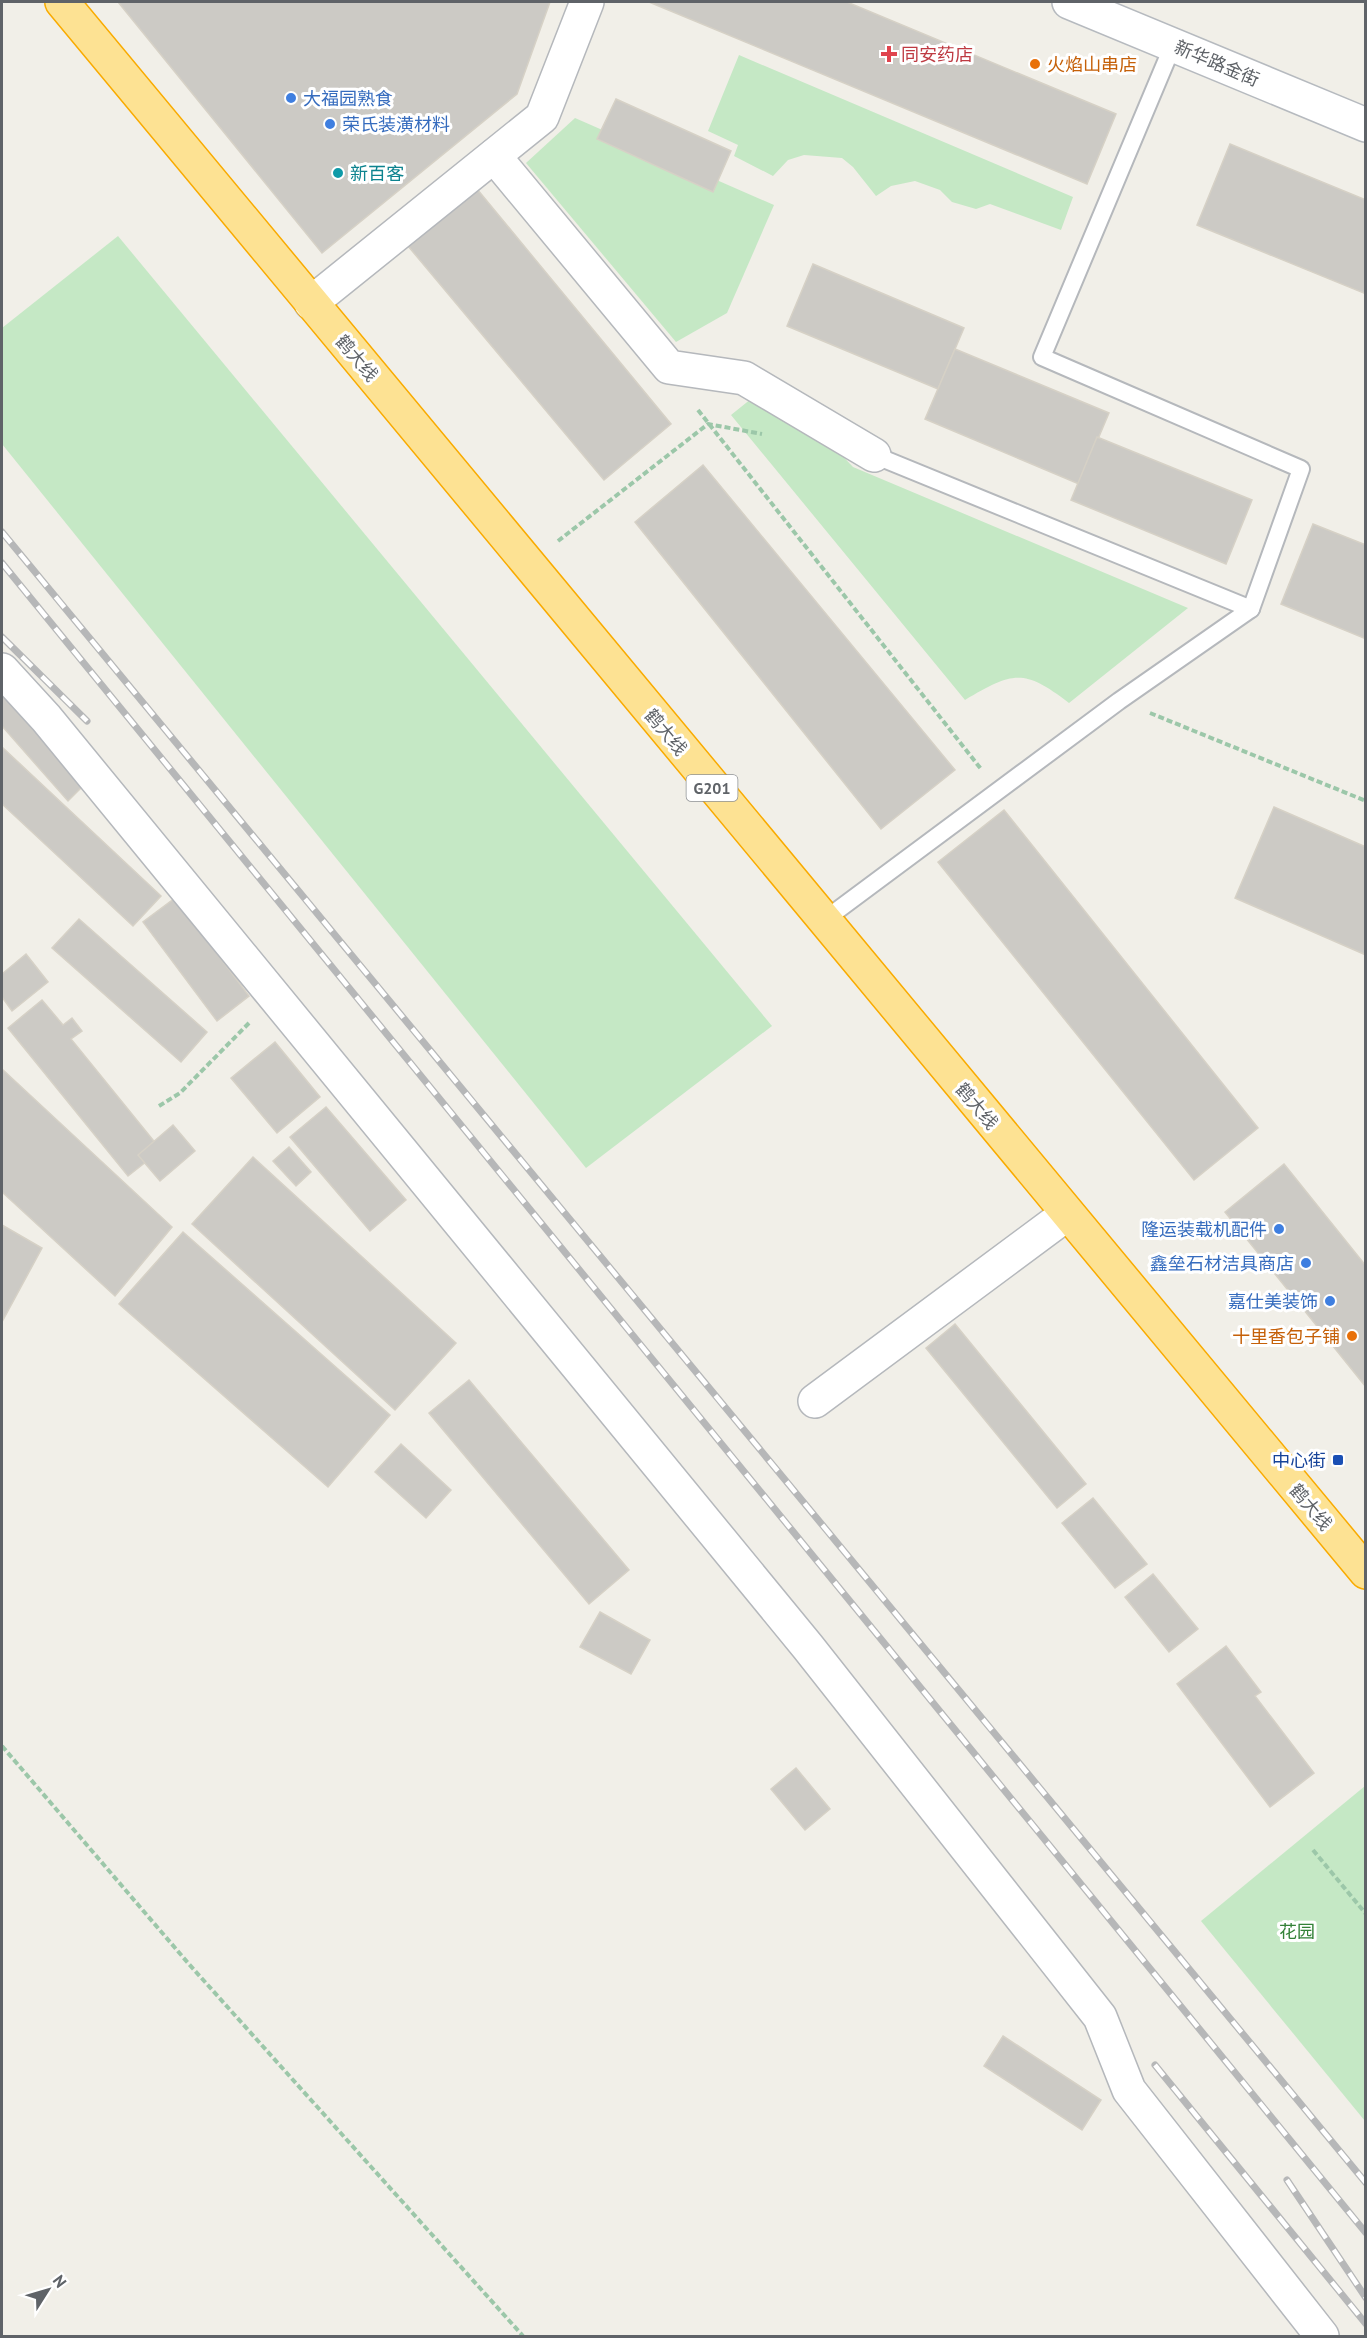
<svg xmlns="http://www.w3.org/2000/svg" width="1367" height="2338" viewBox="0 0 1367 2338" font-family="'PT Sans','Noto Sans SC',sans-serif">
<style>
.green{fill:#c5e8c5}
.building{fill:#cccac5;stroke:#d6d1c6;stroke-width:1.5}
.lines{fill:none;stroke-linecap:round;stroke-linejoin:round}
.lane-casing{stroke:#b5b8bc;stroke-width:20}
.street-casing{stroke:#b5b8bc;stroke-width:36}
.secondary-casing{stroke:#b6babf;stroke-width:36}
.highway-casing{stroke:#f9ab00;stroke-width:36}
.path{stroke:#9cc7a9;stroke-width:4;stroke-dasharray:6 3;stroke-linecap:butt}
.lane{stroke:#fff;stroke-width:16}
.street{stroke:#fff;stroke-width:33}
.secondary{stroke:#fff;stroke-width:33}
.highway{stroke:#fde293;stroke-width:33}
.rail-casing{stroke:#b6b7b8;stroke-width:7}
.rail{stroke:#fff;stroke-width:4.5;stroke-dasharray:14;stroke-linecap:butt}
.health-dot{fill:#e0444e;stroke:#fff;stroke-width:2}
.food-dot{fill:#e8710a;stroke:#fff;stroke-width:2}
.shop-dot{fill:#3f7fe0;stroke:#fff;stroke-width:2}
.culture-dot{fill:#0f9aa8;stroke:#fff;stroke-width:2}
.transit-dot{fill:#1a4fb4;stroke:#fff;stroke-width:2}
.labels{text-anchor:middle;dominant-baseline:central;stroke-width:6;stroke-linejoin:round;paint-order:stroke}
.shield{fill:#fff;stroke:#8f9295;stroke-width:1.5}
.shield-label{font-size:16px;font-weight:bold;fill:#5f6368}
.health-label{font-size:18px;fill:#be3a42;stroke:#fff;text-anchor:start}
.street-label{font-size:18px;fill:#5f6368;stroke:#fff}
.food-label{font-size:18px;fill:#c56008;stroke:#fff;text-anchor:start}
.shop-label{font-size:18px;fill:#366cbe;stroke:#fff;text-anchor:end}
.culture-label{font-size:18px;fill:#0d838f;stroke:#fff;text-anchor:start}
.transit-label{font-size:18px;fill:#164399;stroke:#fff;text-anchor:end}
.park-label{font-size:18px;fill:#348238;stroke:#fff}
</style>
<rect width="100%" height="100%" fill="#f1efe8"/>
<g class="green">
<polygon points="739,55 1073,197 1061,230 990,204 976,209 952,202 940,190 915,181 891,186 876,196 853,167 842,158 804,155 788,160 773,176 734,156 738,145 708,131"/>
<polygon points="575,118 774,205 727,313 676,342 526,163"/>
<polygon points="118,236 772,1026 586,1168 2,444 2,328"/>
<path d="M 772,382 L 853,467 L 1188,608 L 1069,703 C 1023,668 1013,672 965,700 L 731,415 Z"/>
<polygon points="1365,1786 1365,2121 1201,1921"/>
</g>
<g class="building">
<polygon points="118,2 550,2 517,94 322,253"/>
<polygon points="649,2 847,2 1116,114 1087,184"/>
<polygon points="616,99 731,151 713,192 597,139"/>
<polygon points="1230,144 1366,200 1366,294 1197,225"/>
<polygon points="477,189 671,424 604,480 408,246"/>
<polygon points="813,264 964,328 938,389 787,326"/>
<polygon points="955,349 1109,413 1079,484 925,419"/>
<polygon points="1097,437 1252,500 1226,564 1071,500"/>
<polygon points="703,465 955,770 881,829 635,522"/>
<polygon points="1313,524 1366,545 1366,639 1281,604"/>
<polygon points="2,692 82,787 68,801 2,726"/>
<polygon points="2,747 161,896 133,926 2,804"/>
<polygon points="1274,807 1366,847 1366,955 1235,898"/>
<polygon points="1004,810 1258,1128 1194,1180 938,862"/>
<polygon points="175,898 249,996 217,1021 143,922"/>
<polygon points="79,919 207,1032 181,1062 52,948"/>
<polygon points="26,954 48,982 12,1011 2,997 2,974"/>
<polygon points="42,1000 63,1025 72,1018 82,1031 71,1039 161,1150 128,1176 8,1028"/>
<polygon points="275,1042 320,1097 277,1133 231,1078"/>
<polygon points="2,1069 172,1227 115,1296 2,1192"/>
<polygon points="326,1107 406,1200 370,1231 290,1137"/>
<polygon points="173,1125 195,1151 160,1181 138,1155"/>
<polygon points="289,1147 311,1172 296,1186 273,1161"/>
<polygon points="253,1157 456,1343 395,1410 192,1224"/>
<polygon points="1284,1164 1366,1266 1366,1387 1225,1212"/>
<polygon points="2,1225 42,1248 2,1322"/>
<polygon points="183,1232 390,1415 328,1487 119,1304"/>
<polygon points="955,1324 1086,1484 1057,1508 926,1348"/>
<polygon points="469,1380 629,1570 589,1604 429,1413"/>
<polygon points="401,1444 451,1490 426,1518 375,1472"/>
<polygon points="1093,1498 1147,1564 1115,1588 1062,1523"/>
<polygon points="1153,1574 1198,1629 1169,1652 1125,1597"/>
<polygon points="600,1612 650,1640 631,1674 580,1647"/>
<polygon points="1226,1646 1261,1692 1255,1696 1314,1773 1270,1807 1177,1684"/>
<polygon points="796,1768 830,1809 805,1830 771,1789"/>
<polygon points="1003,2036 1101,2100 1082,2130 984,2066"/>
</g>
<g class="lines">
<defs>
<g id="lane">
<polyline points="874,455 1251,609"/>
<polyline points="823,921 1119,701 1251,609 1301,469 1042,357 1173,45"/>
</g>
<g id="street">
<polyline points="494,156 669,367 744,378 874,455"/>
<polyline points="311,303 542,117 587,2"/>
<polyline points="2,670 46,718 808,1647 1100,2017 1129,2090 1322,2336"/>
<polyline points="815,1401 1067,1214"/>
</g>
<polyline id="secondary" points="1069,2 1366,125"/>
<polyline id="highway" points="62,2 1366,1572"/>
</defs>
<use href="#lane" class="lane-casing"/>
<use href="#street" class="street-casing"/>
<use href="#secondary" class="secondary-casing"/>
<use href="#highway" class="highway-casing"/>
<g class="path">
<polyline points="698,410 981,769"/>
<polyline points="558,541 708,424 762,434"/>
<polyline points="1150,713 1366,801"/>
<polyline points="159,1106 180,1093 249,1023"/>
<polyline points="2,1746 188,1963 523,2336"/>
<polyline points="1313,1850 1366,1914"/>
</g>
<use href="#lane" class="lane"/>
<use href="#street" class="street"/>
<use href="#secondary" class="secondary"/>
<use href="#highway" class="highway"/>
<defs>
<g id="rail">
<polyline points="2,532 1366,2183"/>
<polyline points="2,563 1366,2233"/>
<polyline points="2,637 87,721"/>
<polyline points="1155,2065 1366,2324"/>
<polyline points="1287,2180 1366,2298"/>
</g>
</defs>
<use href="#rail" class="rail-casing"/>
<use href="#rail" class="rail"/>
</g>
<path class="health-dot" d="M886 45h6v6h6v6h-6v6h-6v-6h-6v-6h6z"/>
<g class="food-dot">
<circle cx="1035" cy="64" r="6"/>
<circle cx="1352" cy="1336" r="6"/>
</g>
<g class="shop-dot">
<circle cx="291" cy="98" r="6"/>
<circle cx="330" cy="124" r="6"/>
<circle cx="1279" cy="1229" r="6"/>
<circle cx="1306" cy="1263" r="6"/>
<circle cx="1330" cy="1301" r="6"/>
</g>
<circle class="culture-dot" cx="338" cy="173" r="6"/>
<rect class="transit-dot" x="1332" y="1454" width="12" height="12" rx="3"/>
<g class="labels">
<rect class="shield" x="686.5" y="775" width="51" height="26" rx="4.5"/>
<g class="shield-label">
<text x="712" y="788">G201</text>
</g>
<g class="health-label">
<text x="901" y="54">同安药店</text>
</g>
<g class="street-label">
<text transform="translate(1217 63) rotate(23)">新华路金街</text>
<text transform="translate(357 358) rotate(50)">鹤大线</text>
<text transform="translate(666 732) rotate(50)">鹤大线</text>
<text transform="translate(977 1106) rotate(50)">鹤大线</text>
<text transform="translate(1311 1507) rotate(50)">鹤大线</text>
</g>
<g class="food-label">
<text x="1047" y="64">火焰山串店</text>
<text x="1340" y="1336" text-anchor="end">十里香包子铺</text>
</g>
<g class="shop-label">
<text x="303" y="98" text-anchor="start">大福园熟食</text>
<text x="342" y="124" text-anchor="start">荣氏装潢材料</text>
<text x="1267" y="1229">隆运装载机配件</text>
<text x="1294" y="1263">鑫垒石材洁具商店</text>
<text x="1318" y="1301">嘉仕美装饰</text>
</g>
<g class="culture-label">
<text x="350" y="173">新百客</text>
</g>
<g class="transit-label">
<text x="1326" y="1460">中心街</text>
</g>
<g class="park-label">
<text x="1297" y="1931">花园</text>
</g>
</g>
<rect width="1367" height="2338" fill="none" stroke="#5f6368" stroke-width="6"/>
<g transform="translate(48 2290) rotate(53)" stroke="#ffffff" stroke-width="4.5" paint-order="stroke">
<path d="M0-4.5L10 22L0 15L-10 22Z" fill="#5f6368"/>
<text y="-9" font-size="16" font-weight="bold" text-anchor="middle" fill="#5f6368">N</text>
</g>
</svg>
